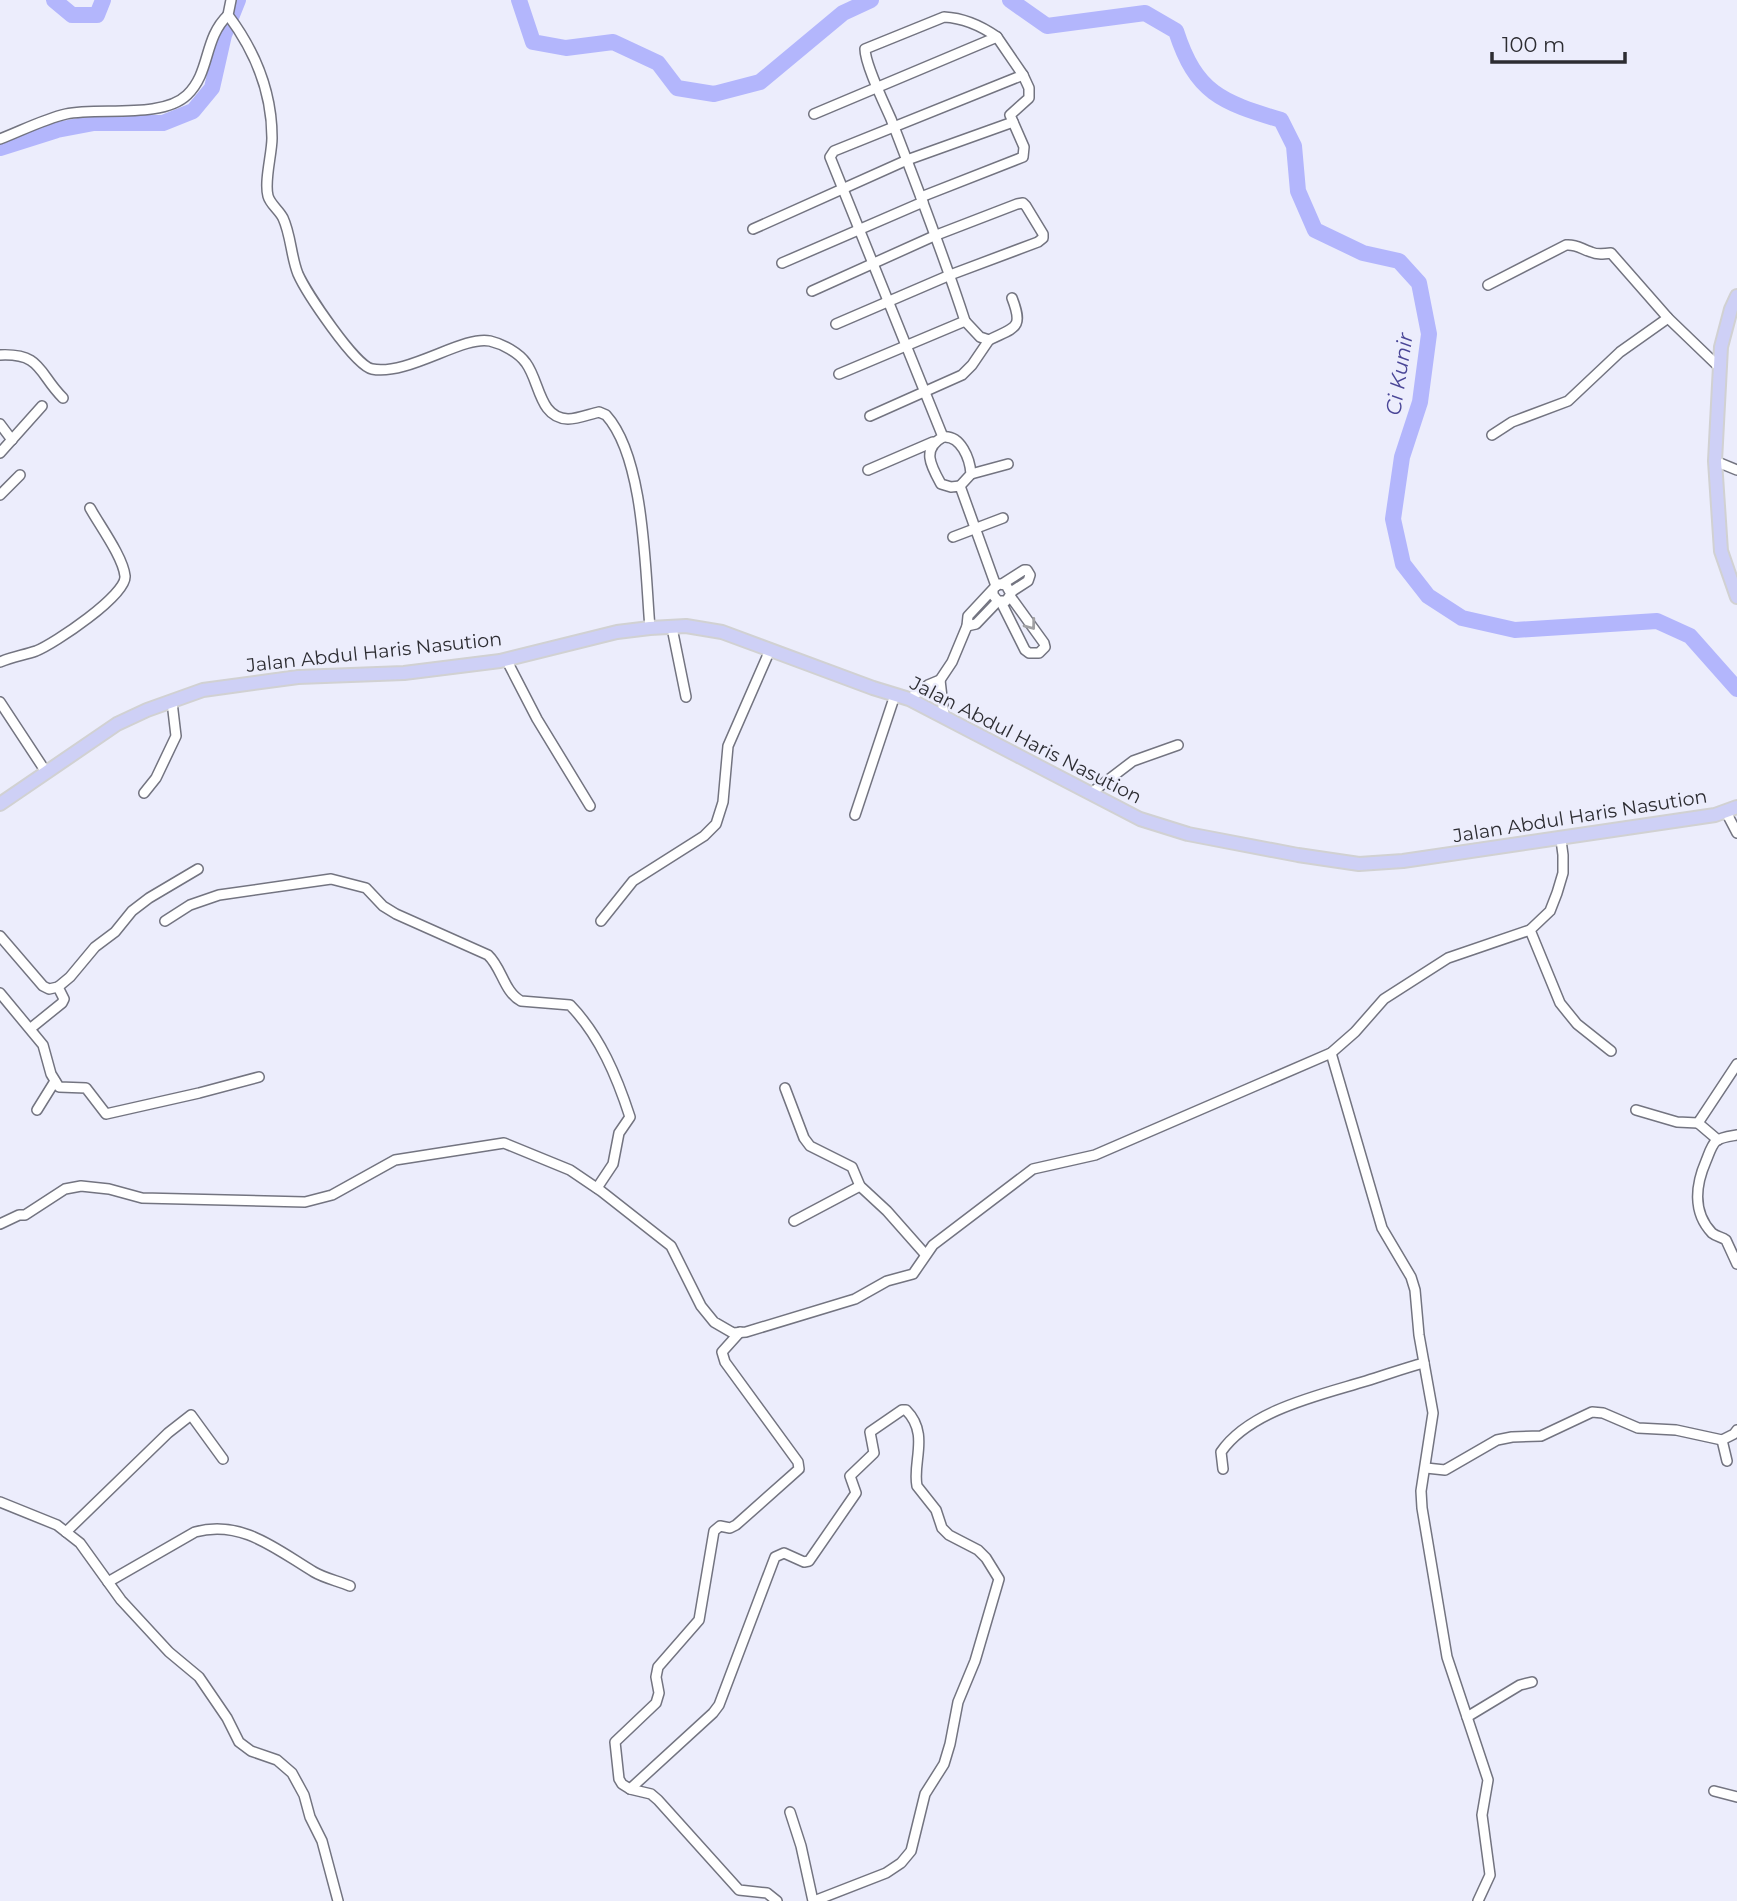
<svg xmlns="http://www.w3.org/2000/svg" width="1737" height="1901" viewBox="0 0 1737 1901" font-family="Montserrat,sans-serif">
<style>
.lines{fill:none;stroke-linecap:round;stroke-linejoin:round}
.river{stroke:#b3b6fc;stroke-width:16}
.minor-casing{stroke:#737480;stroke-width:12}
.major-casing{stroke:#d1d1d2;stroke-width:16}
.minor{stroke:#fff;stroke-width:9}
.major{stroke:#ced0f6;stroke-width:12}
.oneway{stroke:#a0a0a3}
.labels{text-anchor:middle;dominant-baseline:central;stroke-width:5;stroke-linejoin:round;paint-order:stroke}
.street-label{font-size:19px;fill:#2d2d32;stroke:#ecedfc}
.water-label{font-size:21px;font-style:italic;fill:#4a4697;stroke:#ecedfc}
</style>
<rect width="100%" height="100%" fill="#ecedfc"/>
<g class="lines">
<g class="river">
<polyline points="54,0 72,15 97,15 103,0"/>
<polyline points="519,0 533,42 566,48 613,42 658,63 677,88 714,94 760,82 843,13 871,0"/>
<path d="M 1010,0 L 1047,26 L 1145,13 L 1176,31 C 1196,93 1221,102 1281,120 L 1294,146 L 1298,191 L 1315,230 L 1363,253 L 1399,261 L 1419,283 L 1429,334 L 1420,402 L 1402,457 L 1393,519 L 1403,564 L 1428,596 L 1462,618 L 1515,630 L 1657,621 L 1690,636 L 1737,689"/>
<polyline points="0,148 57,130 94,123 163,123 193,111 212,88 224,35 238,0"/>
</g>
<defs>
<g id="minor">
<path d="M 231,0 L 228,15 C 255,51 272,92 272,138 C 272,154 264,181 268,196 C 270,204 279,210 283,218 C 291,235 291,257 298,274 C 306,292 355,366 372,369 C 408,376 463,335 490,341 C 503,344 519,353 526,363 C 540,382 539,418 568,419 C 578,419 590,414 599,412 L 606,415 C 645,458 645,572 650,628"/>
<path d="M 814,114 L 997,37 C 980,25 964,18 944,17 L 865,49 C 865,64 884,103 891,119 C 917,186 943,253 965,321 L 839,374"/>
<path d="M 0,139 C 21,131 44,119 66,114 C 99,107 162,119 187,95 C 211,72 203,39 228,15"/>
<polyline points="921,197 1023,157 1024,147 1010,115 1029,98 1029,88 1023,75"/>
<polyline points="753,229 907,160 1013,122"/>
<polyline points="782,263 923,202"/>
<path d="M 1488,285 L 1566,245 C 1577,244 1581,249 1591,252 C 1597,255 1604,254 1611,253 L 1668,318 L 1720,368"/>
<polyline points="812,291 934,236 1017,204 1023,203 1026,206 1043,234 1043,238 1038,242 950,275 836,324"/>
<path d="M 965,321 L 980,337 L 989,340 C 1015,327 1024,329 1012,298"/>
<path d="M 0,355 C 42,353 38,373 63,398"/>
<polyline points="870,416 962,375 972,365 989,340"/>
<polyline points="0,424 12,440"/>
<polyline points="1492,435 1512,422 1568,401 1620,352 1668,318"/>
<path d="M 943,437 C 961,435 970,459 971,474 L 960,486"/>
<polyline points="0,453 42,406"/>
<polyline points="1715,461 1737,470"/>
<polyline points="868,470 933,442"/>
<polyline points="971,474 1008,464"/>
<polyline points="0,495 20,475"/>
<polyline points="953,537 1003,518"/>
<polyline points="1002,584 1024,570 1027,570 1030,575 1028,581 1011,592"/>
<path d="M 996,586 L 960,486 L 951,487 L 941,484 C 931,466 921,449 943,437 L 830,157 L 834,151 L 1023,75 L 997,37"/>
<polyline points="1001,602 1025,650 1029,653 1039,653 1045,647 1044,643 1010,596"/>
<polyline points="967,626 976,624 998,601"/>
<polyline points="672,628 686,697"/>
<polyline points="506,659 537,719 590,806"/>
<path d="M 0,662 C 12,657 24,655 36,651 C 54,644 127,595 125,576 C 123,557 100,526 90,508"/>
<polyline points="940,680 944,715"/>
<polyline points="909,699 928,685 940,680 952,662 967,626 968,616 995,587 999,584 1006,585 1011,594 1006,601 998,601 993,595 993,591"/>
<polyline points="0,702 46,772"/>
<polyline points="144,793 156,778 176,736 172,702"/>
<polyline points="1091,793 1133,761 1178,745"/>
<polyline points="1726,812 1737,833"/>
<polyline points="855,815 895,695"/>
<path d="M 165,921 L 190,905 L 219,895 L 331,879 L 366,888 L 383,906 L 396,914 L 488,955 C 502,968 504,992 521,1001 L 570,1005 C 600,1036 617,1077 630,1117 L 619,1133 L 613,1164 L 597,1188"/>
<polyline points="601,921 633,881 704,836 716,824 723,802 728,746 770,650"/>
<polyline points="1530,930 1560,1003 1577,1024 1611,1051"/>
<polyline points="0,936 43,986 49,989 58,987"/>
<polyline points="0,993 43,1045 51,1074 59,1087 86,1088 106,1114 199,1093 259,1077"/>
<polyline points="31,1028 62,1003 64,999 58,987 70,977 95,947 115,932 132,911 149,898 198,869"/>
<polyline points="1331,1053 1382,1228 1411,1277 1415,1290 1419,1335 1433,1413 1421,1491 1422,1508 1447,1657 1488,1780 1482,1815 1490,1875 1478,1901"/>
<polyline points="785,1088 804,1138 810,1146 852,1167 860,1186 887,1211 925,1254"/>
<polyline points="37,1110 55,1081"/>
<polyline points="1636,1110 1677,1122 1698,1123 1737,1064"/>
<polyline points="1698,1123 1718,1140"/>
<path d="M 1737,1135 C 1731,1136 1721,1137 1716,1141 C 1711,1146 1709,1154 1706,1161 C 1696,1184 1692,1212 1712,1233 C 1717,1237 1722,1237 1726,1240 L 1737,1264"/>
<polyline points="794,1221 860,1186"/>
<polyline points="0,1224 19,1215 25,1215 65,1189 81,1186 109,1189 142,1198 305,1202 332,1195 395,1160 504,1143 570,1170 601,1191 671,1246 701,1306 714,1322 733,1333 746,1332 855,1299 887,1281 913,1274 933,1245 1033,1169 1095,1155 1331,1053 1355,1032 1384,999 1448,958 1530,930 1550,911 1557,893 1563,873 1563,855 1561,840"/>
<polyline points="740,1332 722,1352 725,1362 798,1462 799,1469 736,1525 730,1528 720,1526 714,1531 699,1620 658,1667 656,1677 659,1693 656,1703 615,1742 619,1779 622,1784 630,1789 651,1794 658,1800 739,1890 767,1893 777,1901"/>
<polyline points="1727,1461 1722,1440 1734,1434 1737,1430"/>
<polyline points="1426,1468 1445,1470 1497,1440 1512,1437 1541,1436 1592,1412 1603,1413 1638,1428 1676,1430 1722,1440"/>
<path d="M 1223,1469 L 1221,1452 C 1250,1410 1320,1395 1366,1381 C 1386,1375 1404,1368 1424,1363"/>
<polyline points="0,1502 57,1525 80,1543 121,1600 169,1652 199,1677 227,1718 239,1742 251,1751 277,1760 292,1773 304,1795 310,1817 322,1841 338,1901"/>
<polyline points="66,1532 168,1433 191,1415 223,1459"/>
<path d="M 108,1582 L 195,1532 C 242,1519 277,1550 314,1572 C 324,1578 338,1581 350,1586"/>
<polyline points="1467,1717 1520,1685 1532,1682"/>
<path d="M 630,1789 L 713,1713 L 719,1705 L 775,1557 L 784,1553 L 804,1562 L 809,1561 L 856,1493 L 850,1476 L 874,1453 L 870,1432 L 902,1410 L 906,1410 C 930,1434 912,1462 917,1486 L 936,1510 L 942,1528 L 949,1535 L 978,1550 L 986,1558 L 999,1579 L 975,1661 L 958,1702 L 950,1744 L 944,1764 L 925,1794 L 911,1851 L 901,1863 L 886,1873 L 814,1901"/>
<polyline points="1714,1791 1737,1797"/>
<polyline points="790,1812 801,1846 813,1901"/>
</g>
<g id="major">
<polyline points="1737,296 1731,309 1721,347 1715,461 1721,551 1737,597"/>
<polyline points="0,804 117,724 147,710 203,690 298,677 404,673 500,661 617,632 650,628 686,626 722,632 873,688 909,699 1140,819 1188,834 1298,855 1359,864 1403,861 1715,815 1737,807"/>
</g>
</defs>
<use href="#minor" class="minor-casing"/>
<use href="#major" class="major-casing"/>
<use href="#minor" class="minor"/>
<use href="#major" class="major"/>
</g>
<defs><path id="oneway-chevron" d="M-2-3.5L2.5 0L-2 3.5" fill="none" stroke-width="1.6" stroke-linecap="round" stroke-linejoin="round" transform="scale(1.75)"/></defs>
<use class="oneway" href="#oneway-chevron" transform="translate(1031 625) rotate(53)"/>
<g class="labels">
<g class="street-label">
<text transform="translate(374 652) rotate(-6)">Jalan Abdul Haris Nasution</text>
<text transform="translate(1026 740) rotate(27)">Jalan Abdul Haris Nasution</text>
<text transform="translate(1580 816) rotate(-9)">Jalan Abdul Haris Nasution</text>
</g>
<g class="water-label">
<text transform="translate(1399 374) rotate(-81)">Ci Kunir</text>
</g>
</g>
<path d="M1492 52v10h133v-10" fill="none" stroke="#2d2d32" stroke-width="3.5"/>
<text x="1502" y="52" font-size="21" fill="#2d2d32" stroke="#ecedfc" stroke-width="5" paint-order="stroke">100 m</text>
</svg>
